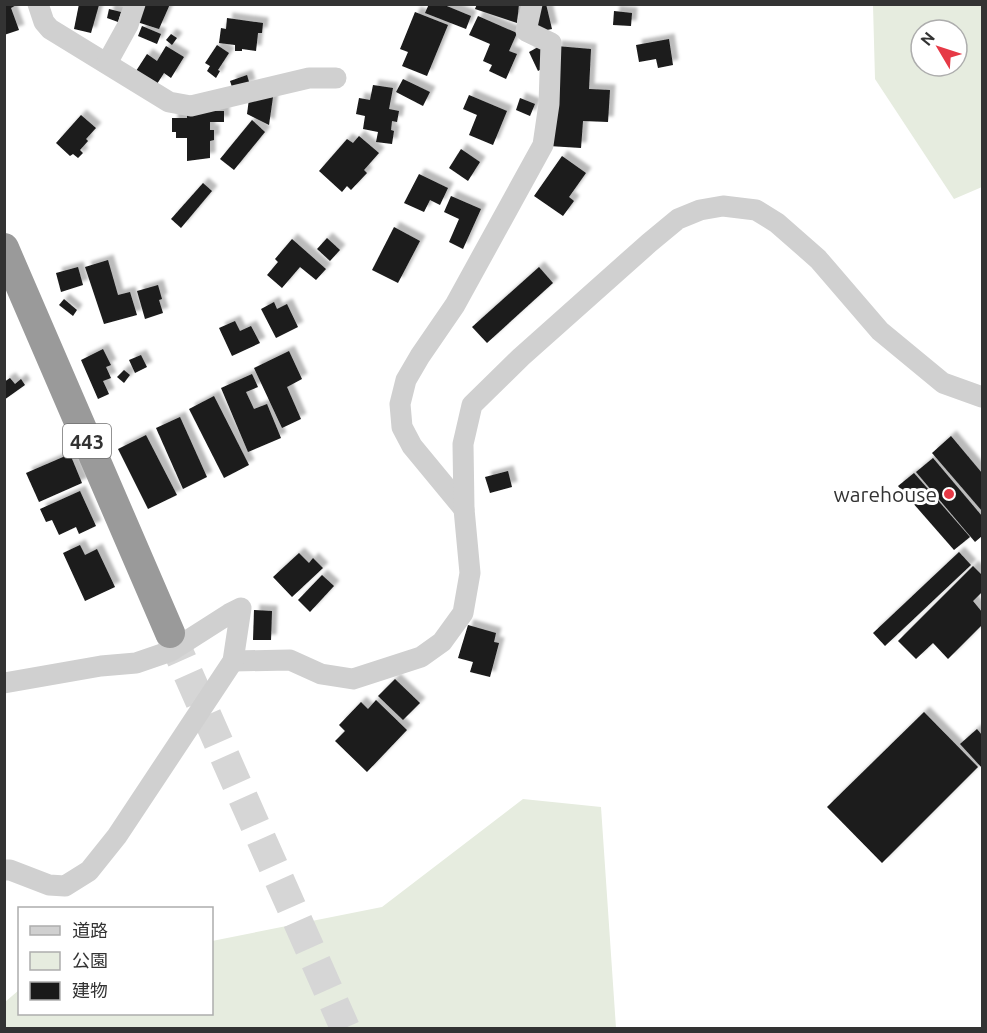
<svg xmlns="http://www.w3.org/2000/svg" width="987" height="1033" viewBox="0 0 987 1033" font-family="Ubuntu,'Noto Sans JP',sans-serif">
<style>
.green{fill:#e6ecdf;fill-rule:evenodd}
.building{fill:#1a1a1a;filter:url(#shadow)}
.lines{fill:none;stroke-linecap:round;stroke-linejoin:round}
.highway-tunnel{stroke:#d6d6d6;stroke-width:30;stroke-dasharray:30 15;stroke-linecap:butt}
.minor{stroke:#d0d0d0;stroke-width:21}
.highway{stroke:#9a9a9a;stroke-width:30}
.poi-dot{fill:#e63946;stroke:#fff;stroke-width:2}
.labels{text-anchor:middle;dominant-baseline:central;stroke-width:6;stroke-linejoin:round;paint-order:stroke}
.shield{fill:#fff;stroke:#707070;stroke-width:1.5}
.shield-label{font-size:20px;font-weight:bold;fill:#333}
.poi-label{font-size:21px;fill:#333;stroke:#fff;text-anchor:end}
</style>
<defs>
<filter id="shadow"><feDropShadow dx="5.5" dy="-5.5" stdDeviation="1.5" flood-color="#0004"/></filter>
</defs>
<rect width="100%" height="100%" fill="#fff"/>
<g class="green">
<path d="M 873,5 L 982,5 L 982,187 L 954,199 L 875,79 ZM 921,30 L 957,30 L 957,66 L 921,66 Z"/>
<polygon points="523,799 601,807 616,1028 5,1028 5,1002 19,990 20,1014 212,1014 212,941 382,907"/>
</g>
<g class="building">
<polygon points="4,4 18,4 11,8 19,30 4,35"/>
<polygon points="79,4 99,5 91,33 74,29"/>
<polygon points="145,4 170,4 159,29 137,22"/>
<polygon points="429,4 442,4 471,16 466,29 425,13"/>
<polygon points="477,4 519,4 517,23 475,9"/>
<polygon points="539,4 546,4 552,29 537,32"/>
<polygon points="109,9 121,12 118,22 107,18"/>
<polygon points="614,11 632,13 631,26 613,25"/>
<polygon points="415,12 448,25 427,76 402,66 408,52 400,49"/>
<polygon points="478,16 517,33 509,51 517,54 506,79 489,71 492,65 483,61 490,44 469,35"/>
<polygon points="227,18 263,23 262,33 258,33 256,51 242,49 242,51 235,51 235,45 219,43 221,28 226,29"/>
<polygon points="142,26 161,34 157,44 138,36"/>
<polygon points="171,34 177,38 172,45 166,40"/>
<polygon points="669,39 673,65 658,68 656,59 639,62 636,45"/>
<polygon points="217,45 229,53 218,70 220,71 216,78 207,71 210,66 205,63"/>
<polygon points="166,46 184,57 171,78 164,73 157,84 136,71 147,54 157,61"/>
<polygon points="540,46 549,65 538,71 529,52"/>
<polygon points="556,46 591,49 589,89 610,90 608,122 583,121 581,148 549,146"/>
<polygon points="247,75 250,85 233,90 230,81"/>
<polygon points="403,79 430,92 423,106 396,92"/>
<polygon points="373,85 393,88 389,109 399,111 397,122 392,121 391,130 394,131 392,144 376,142 378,132 363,129 365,116 356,114 359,98 370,100"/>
<polygon points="469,95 507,111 493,145 469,135 477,115 463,109"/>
<polygon points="273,97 269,125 247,114 249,99"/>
<polygon points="520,98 535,104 530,116 516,110"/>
<polygon points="187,111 224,111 224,122 210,122 210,130 214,130 214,140 210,141 210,158 187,161 187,138 176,138 176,132 172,132 172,118 187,118"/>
<polygon points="81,115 96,128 86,139 88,141 80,150 83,153 78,158 73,154 70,156 56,143"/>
<polygon points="252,120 265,132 234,170 220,159"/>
<polygon points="359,136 379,153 364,170 367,173 351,190 347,186 342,192 319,171 347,139 353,143"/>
<polygon points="461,149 480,162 468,181 449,168"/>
<polygon points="562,156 586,173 569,197 574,201 563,216 534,196"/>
<polygon points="419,174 448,188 440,205 430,200 424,212 404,203"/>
<polygon points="203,183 212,191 181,228 171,219"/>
<polygon points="451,196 481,209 463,249 449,242 459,219 444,212"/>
<polygon points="394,227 420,241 398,283 372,270"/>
<polygon points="327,238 340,250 330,261 317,249"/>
<polygon points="292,239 326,269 316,280 300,267 282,288 267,275 278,262 275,259"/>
<polygon points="108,260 118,295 130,292 137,315 104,324 85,267"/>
<polygon points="78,267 83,285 61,292 56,273"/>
<polygon points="539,267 553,283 487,343 472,327"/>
<polygon points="158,285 162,299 159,300 163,313 145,319 137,291"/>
<polygon points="64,299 77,310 73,316 59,305"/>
<polygon points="274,302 277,309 287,304 298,327 276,338 261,309"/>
<polygon points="235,321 240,331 251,326 260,343 232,356 219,328"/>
<polygon points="103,349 111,365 106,367 111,378 103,381 109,394 98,399 81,360"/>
<polygon points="289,351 302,379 287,387 301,419 282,428 254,368"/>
<polygon points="141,355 147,367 135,373 129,360"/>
<polygon points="124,370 130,375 124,383 117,377"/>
<polygon points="252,374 258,387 246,392 254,409 267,404 281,438 248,452 221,388"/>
<polygon points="10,378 15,384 21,379 25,385 4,400 4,382"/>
<polygon points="214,396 249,465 224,478 189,409"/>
<polygon points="180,417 207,477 183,489 156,428"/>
<polygon points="146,435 177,495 148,509 118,449"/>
<polygon points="951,436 982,473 982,511 932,453"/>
<polygon points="70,454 82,483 39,502 26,473"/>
<polygon points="933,458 982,516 982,536 975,542 916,472"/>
<polygon points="508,471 512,487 490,493 485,477"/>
<polygon points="914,473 970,537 954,550 898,486"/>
<polygon points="80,491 96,526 79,534 76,527 59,535 52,520 46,522 40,509"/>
<polygon points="80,545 85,555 97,549 115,587 85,601 63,553"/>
<polygon points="959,552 971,565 885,646 873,633"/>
<polygon points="299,553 309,563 313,558 323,568 292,597 273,577"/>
<polygon points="973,566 982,575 982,592 973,601 982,612 982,625 948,659 933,643 916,659 898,641"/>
<polygon points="322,575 334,586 310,612 298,600"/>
<polygon points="254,610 272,611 271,640 253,640"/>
<polygon points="468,625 496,633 494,642 499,643 490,677 470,672 473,662 458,658"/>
<polygon points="395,679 420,703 403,720 378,696"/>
<polygon points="376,700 407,730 367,772 335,741 345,731 339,725 361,702 368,709"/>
<polygon points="924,712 978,767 882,863 827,807"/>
<polygon points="977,729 982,735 982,768 960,744"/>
</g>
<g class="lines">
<polyline class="highway-tunnel" points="170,633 345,1028"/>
<g class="minor">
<polyline points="38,4 44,22 50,29 169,102 191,106 309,78 336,78"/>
<polyline points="107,63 128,25 135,4"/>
<polyline points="464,509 412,446 402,427 400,404 406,380 420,356 455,305 543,145 549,104 551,43 526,31 532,4"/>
<polyline points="233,661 290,660 321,674 353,679 421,657 442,642 463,613 470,573 464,509 463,444 472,405 521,357 649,243 678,219 700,210 723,206 756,210 777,223 818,259 880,331 943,383 982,397"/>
<polyline points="4,683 101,666 136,663 171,651 229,614 241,608 233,661 117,836 89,871 65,886 49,885 10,870 4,870"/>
</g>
<polyline class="highway" points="4,248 170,633"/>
</g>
<circle class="poi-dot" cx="949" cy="494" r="6"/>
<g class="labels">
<rect class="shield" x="63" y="424" width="48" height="34" rx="4.5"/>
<g class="shield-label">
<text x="87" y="441">443</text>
</g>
<g class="poi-label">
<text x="937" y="494">warehouse</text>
</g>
</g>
<rect width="987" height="1033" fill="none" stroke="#333333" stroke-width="12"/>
<rect x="18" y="907" width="195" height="108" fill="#ffffff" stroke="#adadad" stroke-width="1.5"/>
<rect x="30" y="926" width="30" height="9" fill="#d0d0d0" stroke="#adadad" stroke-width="1.5"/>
<text x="72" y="937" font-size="18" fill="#333333">道路</text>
<rect x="30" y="952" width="30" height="18" fill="#e6ecdf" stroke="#adadad" stroke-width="1.5"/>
<text x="72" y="967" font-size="18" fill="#333333">公園</text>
<rect x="30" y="982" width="30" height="18" fill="#1a1a1a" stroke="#adadad" stroke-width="1.5"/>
<text x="72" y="997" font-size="18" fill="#333333">建物</text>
<g transform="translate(939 48) rotate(309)"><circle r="28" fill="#ffffff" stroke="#adadad" stroke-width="1.5"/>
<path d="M0-4.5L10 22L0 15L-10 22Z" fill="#e63946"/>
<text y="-9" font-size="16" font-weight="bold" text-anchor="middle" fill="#333333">N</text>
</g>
</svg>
